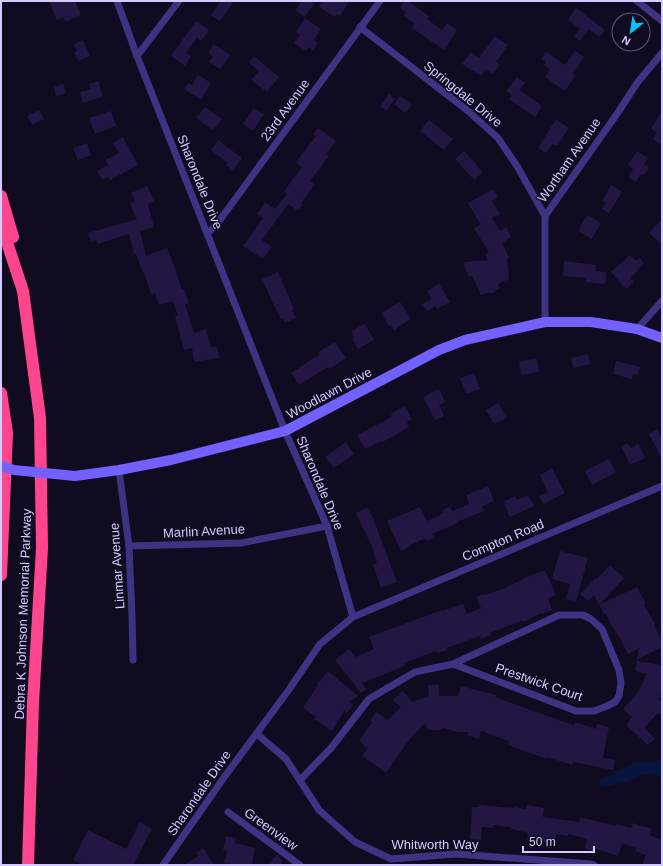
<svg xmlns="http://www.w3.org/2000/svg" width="663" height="866" viewBox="0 0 663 866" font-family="Helvetica,sans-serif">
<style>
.water{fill:#06153e}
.building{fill:#231642}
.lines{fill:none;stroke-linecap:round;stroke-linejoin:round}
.minor{stroke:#3d3382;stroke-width:7}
.secondary{stroke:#7261ff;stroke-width:10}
.motorway{stroke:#ff458e;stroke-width:12}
.secondary-bridge{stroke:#7261ff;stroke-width:10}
.labels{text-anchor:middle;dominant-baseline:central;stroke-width:3;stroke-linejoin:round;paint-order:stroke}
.street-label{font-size:13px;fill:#d4caff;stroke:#100b20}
</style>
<rect width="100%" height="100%" fill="#100b20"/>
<polygon class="water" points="662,760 662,777 643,774 626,782 600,788 599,781 634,763"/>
<g class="building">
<polygon points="49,1 75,1 81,15 65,22 63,17 57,20"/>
<polygon points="221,1 234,1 220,21 211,15"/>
<polygon points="302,1 310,1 314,4 304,17 295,10"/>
<polygon points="322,1 349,1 340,16 337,14 335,17 319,7"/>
<polygon points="405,1 408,1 429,16 427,19 442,30 447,23 457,30 444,50 412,28 415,24 403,16 406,12 400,8"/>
<polygon points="576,8 605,30 600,37 589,29 580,41 574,37 580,29 568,20"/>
<polygon points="305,18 321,29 314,40 318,43 313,50 309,47 306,51 294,43 300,35 296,32"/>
<polygon points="196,21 209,30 201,41 197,38 186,53 191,56 185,66 171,56"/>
<polygon points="495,36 508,45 496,62 500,65 493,74 486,69 481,76 462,64 471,52 479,58"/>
<polygon points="83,40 90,56 78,61 74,52 77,51 74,44"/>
<polygon points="214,44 230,55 220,69 209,62 213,57 208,53"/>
<polygon points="575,51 584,57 573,74 575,76 565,91 545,77 550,70 544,65 546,62 541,59 546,52 565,65"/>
<polygon points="254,56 279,77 267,92 251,80 259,71 249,63"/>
<polygon points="198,75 211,83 201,100 184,89 188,83 192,85"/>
<polygon points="517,77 525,83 519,90 542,106 535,117 509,99 512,95 506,91"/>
<polygon points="98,81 103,97 83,103 80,92 91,89 89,84"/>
<polygon points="63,84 66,93 56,96 54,87"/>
<polygon points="389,94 395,99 386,111 380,106"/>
<polygon points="400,96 412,105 405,113 394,104"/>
<polygon points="205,107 222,119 213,130 196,118"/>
<polygon points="254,108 264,114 253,131 243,124"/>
<polygon points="39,110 44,119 32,125 27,116"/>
<polygon points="111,111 116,126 95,134 89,118"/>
<polygon points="662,111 662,145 653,139 657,132 651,129"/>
<polygon points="556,119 569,128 557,146 553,144 546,153 538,148"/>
<polygon points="429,120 453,139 444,150 420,131"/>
<polygon points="318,128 336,141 326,154 329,156 310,181 315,184 301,203 303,204 298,211 288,204 262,240 272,247 263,259 243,246 263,218 257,214 265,202 275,209 287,194 284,191 302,167 296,162 316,136 313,134"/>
<polygon points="123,137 138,165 110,180 108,177 102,180 97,171 108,165 105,160 119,153 113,143"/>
<polygon points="218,140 242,158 233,171 226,165 228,163 211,150"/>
<polygon points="87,143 91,155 78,160 73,148"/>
<polygon points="464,151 483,172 474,180 455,159"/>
<polygon points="637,151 648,158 644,165 649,167 644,175 641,174 636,182 628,177 633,169 628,165"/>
<polygon points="611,185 622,192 609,213 602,209 606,203 602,201"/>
<polygon points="147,186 154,201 148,204 154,227 140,231 146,256 167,248 176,271 182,290 184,289 189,303 185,304 194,333 206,329 211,347 217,347 219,358 194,362 192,348 184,350 175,316 178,316 173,301 159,305 155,293 151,295 144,272 143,273 136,254 134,254 129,234 98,244 96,240 91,241 88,233 137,219 130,204 135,201 131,193"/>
<polygon points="493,189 498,197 492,201 500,214 492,218 500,231 506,227 511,237 502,243 509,258 507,258 509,279 498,284 500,288 494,291 494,293 486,293 481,295 472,276 469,277 465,268 464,262 488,260 485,254 489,253 474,228 481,225 468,203"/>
<polygon points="587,215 601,223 592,239 578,231"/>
<polygon points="662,219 662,245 649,233"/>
<polygon points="630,255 636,261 640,258 644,264 637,270 638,271 630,278 634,282 626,289 611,272"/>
<polygon points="564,261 596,265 595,271 606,272 605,284 585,282 586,278 563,276"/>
<polygon points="278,272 294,309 292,310 296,318 285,323 283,318 281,319 270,297 262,279"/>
<polygon points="439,284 450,302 437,309 436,306 427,311 422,304 432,299 427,291"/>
<polygon points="400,302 411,319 394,330 391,325 389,326 381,313"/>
<polygon points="365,324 374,340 358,349 352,338 354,337 351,331"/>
<polygon points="335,342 346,358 329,369 328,367 299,385 291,373 320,354 318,352"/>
<polygon points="588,354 590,364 573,368 571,358"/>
<polygon points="537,359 539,372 521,375 519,361"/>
<polygon points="616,361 640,367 638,375 633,374 632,379 613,374"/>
<polygon points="474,373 480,389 466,394 460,378"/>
<polygon points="439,389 445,402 439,405 444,416 435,420 423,397"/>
<polygon points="498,403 507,418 494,424 486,410"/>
<polygon points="405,406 412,419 407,422 409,427 381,443 381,441 365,449 357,435 392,417 391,414"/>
<polygon points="657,429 662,439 662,459 649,434"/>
<polygon points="346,442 354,454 334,468 325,457"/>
<polygon points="628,443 631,448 638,444 645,458 630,465 621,446"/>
<polygon points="609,459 616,472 592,485 585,471"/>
<polygon points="552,468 565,493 544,504 539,496 548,492 540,475"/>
<polygon points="488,486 494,501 482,506 484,511 457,522 458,523 432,534 434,538 426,541 425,538 409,546 410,547 401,551 387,521 420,507 427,521 444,513 443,510 450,506 452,511 469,504 466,495"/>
<polygon points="528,495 534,506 510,517 503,502 515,496 517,500"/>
<polygon points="367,507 373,518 397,582 381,588 373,565 377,563 373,552 374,551 356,513"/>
<polygon points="560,551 588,558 576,601 566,599 570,584 552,579"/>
<polygon points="610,565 624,578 599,605 594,595 588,601 580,594 596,578 597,579"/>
<polygon points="545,570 556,595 548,598 552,610 542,614 542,613 523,622 523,620 490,633 491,635 481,639 480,636 447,648 447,650 437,653 436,651 404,663 405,666 362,683 366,689 361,693 335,660 349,649 356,657 374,649 369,637 442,610 442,611 463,604 467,614 481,608 476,597 484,594 485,595 505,588 529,576"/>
<polygon points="637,587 646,604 644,605 655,624 654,625 662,642 662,647 637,660 639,648 628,654 617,633 616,633 605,613 604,614 599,605"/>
<polygon points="637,661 662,665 662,691 658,700 662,702 662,715 658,713 644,728 655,738 648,745 626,725 632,717 623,709 637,694 647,674 635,671"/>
<polygon points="328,671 358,696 349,702 353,705 347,713 344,711 332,731 314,719 316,717 303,708 318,685 317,684"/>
<polygon points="428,685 439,685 439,696 458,696 461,686 496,695 495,697 553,718 574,725 575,722 596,729 597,724 609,727 603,758 615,760 613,770 573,762 572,765 547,757 547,759 508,745 509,741 481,731 479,739 467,735 468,732 457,732 444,728 439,730 428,730 425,723 409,740 386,773 362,756 368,748 359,741 372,722 370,721 376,712 388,720 401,707 393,700 402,691 413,702 429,696"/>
<polygon points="479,805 514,808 515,807 526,809 527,805 544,808 543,817 579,822 580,817 616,826 617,824 631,828 633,823 644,827 644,826 652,829 650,835 662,840 662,865 642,865 646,855 635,851 636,848 622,843 618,856 596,849 595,852 585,849 587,839 569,834 568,836 556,834 555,844 538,842 527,840 528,833 511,829 511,827 493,825 493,828 482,827 481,840 470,839 472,807 479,807"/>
<polygon points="140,822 152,829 133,865 83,865 73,860 88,830 126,849"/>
<polygon points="226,836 236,838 235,843 255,848 252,865 232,865 224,863 227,851 223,850"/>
<polygon points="203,848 214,865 184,865 198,856 196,853"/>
<polygon points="277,855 283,861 280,865 267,865"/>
</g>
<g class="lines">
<g class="minor">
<polyline points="117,1 137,56 285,431 327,526 353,617"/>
<polyline points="637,1 662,21"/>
<polyline points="360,27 468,111 498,138 517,166 545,216"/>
<polyline points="137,56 179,1"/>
<polyline points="208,233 217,224 380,1"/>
<polyline points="545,322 545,216 619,111 637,83 662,53"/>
<polyline points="637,329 662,301"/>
<polyline points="119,470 129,546 132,616 133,660"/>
<polyline points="129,546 241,543 327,526"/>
<polyline points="257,734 286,759 319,810 355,842 391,859 456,854 591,864 594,865"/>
<polyline points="300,780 331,748 369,699 415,672 453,664 559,615 583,615 591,619 602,629 619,670 621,683 619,696 615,702 607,706 594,711 576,711 453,664"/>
<polyline points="228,812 300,865"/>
<polyline points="163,865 225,776 288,691 320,644 353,617 662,486"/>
</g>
<polyline class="secondary" points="75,476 119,470 171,460 285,431 439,350 465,340 545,322 591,322 637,329 662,338"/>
<g class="motorway">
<polyline points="1,196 13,237"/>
<polyline points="1,224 23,291 40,418 42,548 33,703 28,865"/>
<polyline points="1,393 7,433 1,575"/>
</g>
<polyline class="secondary-bridge" points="1,466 14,470 75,476"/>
</g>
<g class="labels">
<g class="street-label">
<text transform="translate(463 94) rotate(39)">Springdale Drive</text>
<text transform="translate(285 110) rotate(-54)">23rd Avenue</text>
<text transform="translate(569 160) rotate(-55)">Wortham Avenue</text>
<text transform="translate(200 182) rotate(68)">Sharondale Drive</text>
<text transform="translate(329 393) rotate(-28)">Woodlawn Drive</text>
<text transform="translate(320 483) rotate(67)">Sharondale Drive</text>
<text transform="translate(204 531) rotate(-3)">Marlin Avenue</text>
<text transform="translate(503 540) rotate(-23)">Compton Road</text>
<text transform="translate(117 566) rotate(-94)">Linmar Avenue</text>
<text transform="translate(23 614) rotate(-88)">Debra K Johnson Memorial Parkway</text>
<text transform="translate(539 682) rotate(19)">Prestwick Court</text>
<text transform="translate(199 793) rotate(-55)">Sharondale Drive</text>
<text transform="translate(271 829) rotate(36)">Greenview</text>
<text x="435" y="844">Whitworth Way</text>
</g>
</g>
<rect width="663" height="866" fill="none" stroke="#d4caff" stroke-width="4"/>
<g transform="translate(631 32) rotate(210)"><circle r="19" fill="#100b20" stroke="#5e5779"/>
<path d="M0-3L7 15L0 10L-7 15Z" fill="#00c7f5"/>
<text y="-6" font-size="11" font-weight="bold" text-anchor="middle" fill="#d4caff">N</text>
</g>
<path d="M523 846v6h71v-6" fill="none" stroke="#d4caff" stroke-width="2"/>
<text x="529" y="846" font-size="12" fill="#d4caff" stroke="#100b20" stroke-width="3" paint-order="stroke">50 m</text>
</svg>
